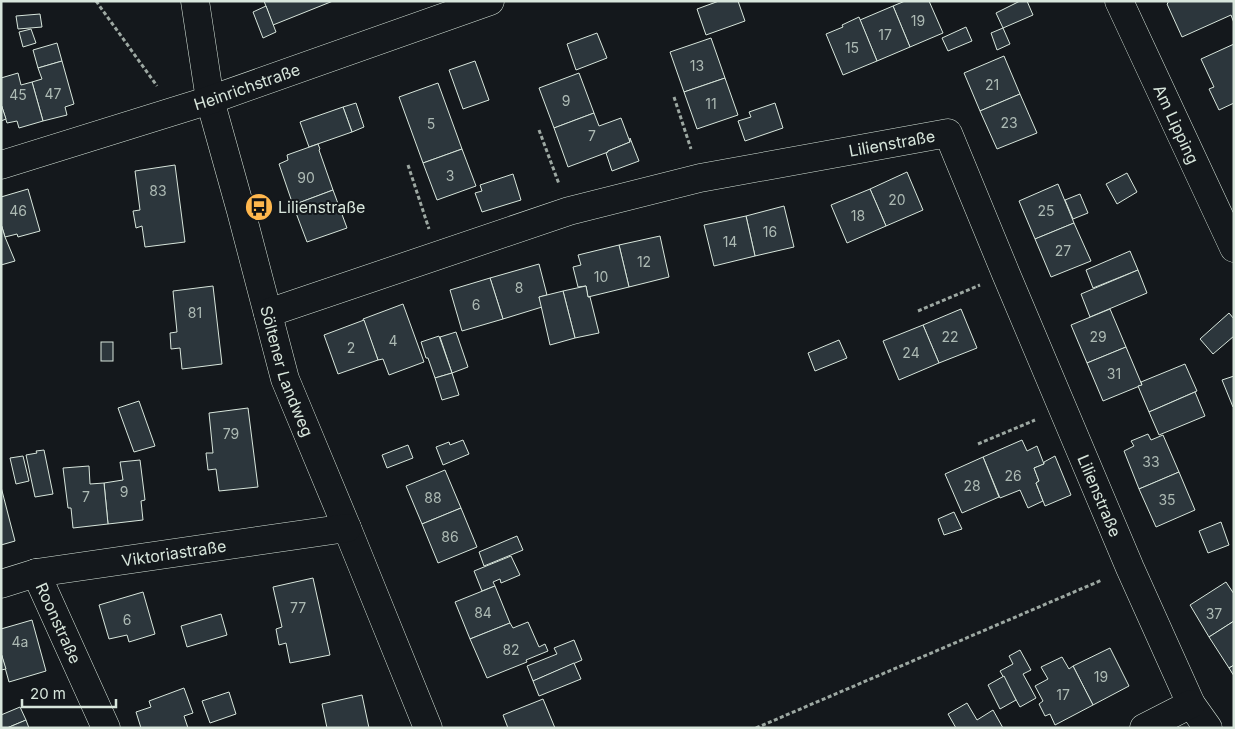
<svg xmlns="http://www.w3.org/2000/svg" width="1235" height="729" viewBox="0 0 1235 729" font-family="Inter,sans-serif">
<style>
.building{fill:#2c363c;stroke:#d8e6dc}
.lines{fill:none;stroke-linecap:round;stroke-linejoin:round}
.minor-casing{stroke:#d8e6dc;stroke-width:29}
.path{stroke:#9da8a2;stroke-width:3;stroke-dasharray:4 2.5;stroke-linecap:butt}
.minor{stroke:#14181c;stroke-width:28}
.labels{text-anchor:middle;dominant-baseline:central;stroke-width:4;stroke-linejoin:round;paint-order:stroke}
.number-label{font-size:14px;fill:#adbab4}
.street-label{font-size:16px;fill:#d8e6dc;stroke:#14181c}
.poi-label{font-size:16px;fill:#d8e6dc;stroke:#14181c;text-anchor:start}
</style>
<rect width="100%" height="100%" fill="#14181c"/>
<g class="building">
<polygon points="264,1 333,1 273,25"/>
<polygon points="719,1 738,1 745,21 706,35 697,9"/>
<polygon points="905,1 929,1 943,33 910,47 893,6"/>
<polygon points="1020,1 1027,1 1033,15 1003,28 996,13"/>
<polygon points="1168,1 1234,1 1234,23 1231,15 1182,37 1167,4 1168,3"/>
<polygon points="266,6 276,32 263,38 253,12"/>
<polygon points="893,6 910,47 877,61 860,20"/>
<polygon points="40,14 42,27 18,29 16,16"/>
<polygon points="859,17 877,61 843,75 826,34 843,27 842,25"/>
<polygon points="966,27 972,41 948,51 942,38"/>
<polygon points="1003,28 1010,44 997,50 991,33"/>
<polygon points="31,29 36,43 23,47 19,32"/>
<polygon points="597,33 607,58 576,70 567,44"/>
<polygon points="711,38 725,78 684,92 670,52"/>
<polygon points="57,43 62,61 38,68 33,50"/>
<polygon points="1234,44 1234,103 1219,110 1209,89 1214,87 1201,59"/>
<polygon points="1004,56 1020,94 980,111 964,73"/>
<polygon points="62,61 74,104 65,107 67,115 43,121 32,82 42,79 38,68"/>
<polygon points="475,61 489,100 463,109 449,70"/>
<polygon points="18,73 21,85 32,82 43,121 19,128 17,121 7,123 1,104 1,78"/>
<polygon points="579,73 594,113 554,128 539,88"/>
<polygon points="725,78 738,115 697,129 684,92"/>
<polygon points="438,83 462,149 423,163 399,97"/>
<polygon points="1020,94 1037,133 997,149 980,111"/>
<polygon points="356,103 364,127 352,132 343,107"/>
<polygon points="775,103 783,128 745,141 738,121 751,117 749,112"/>
<polygon points="1,104 6,119 1,121"/>
<polygon points="343,107 352,132 309,147 300,122"/>
<polygon points="594,113 599,126 621,118 630,142 608,151 608,152 568,167 554,128"/>
<polygon points="630,138 639,161 612,171 606,153 608,152 608,151 630,142"/>
<polygon points="318,144 320,149 319,150 333,190 293,205 279,164 288,160 287,155"/>
<polygon points="462,149 476,186 437,200 423,163"/>
<polygon points="175,165 185,242 145,247 142,226 136,228 133,211 140,210 135,171"/>
<polygon points="907,172 923,210 886,226 870,189"/>
<polygon points="1127,173 1137,192 1117,204 1106,184"/>
<polygon points="513,174 521,200 482,212 475,193 482,191 480,185"/>
<polygon points="1058,184 1074,223 1035,239 1019,201"/>
<polygon points="28,189 40,231 18,237 17,234 5,237 1,224 1,197"/>
<polygon points="870,189 886,226 847,243 831,205"/>
<polygon points="333,190 347,228 307,242 293,205"/>
<polygon points="1080,194 1088,213 1073,219 1065,200"/>
<polygon points="784,206 794,247 755,256 746,216"/>
<polygon points="746,216 755,256 714,266 704,225"/>
<polygon points="1074,223 1091,261 1051,277 1035,239"/>
<polygon points="1,224 5,237 15,261 1,265"/>
<polygon points="660,236 669,277 629,287 619,245"/>
<polygon points="619,245 629,287 588,297 586,286 578,287 573,267 581,265 578,255"/>
<polygon points="1130,251 1138,270 1093,288 1086,270"/>
<polygon points="539,264 547,295 539,297 542,307 503,319 490,278"/>
<polygon points="1138,270 1147,293 1090,317 1081,294"/>
<polygon points="490,278 503,319 462,331 450,290"/>
<polygon points="213,286 222,364 182,369 180,348 171,349 170,333 177,332 173,291"/>
<polygon points="586,286 588,297 590,297 599,333 575,338 563,291"/>
<polygon points="563,291 575,338 550,345 539,297"/>
<polygon points="403,304 424,362 389,375 383,359 378,360 363,319"/>
<polygon points="961,309 977,348 939,363 923,325"/>
<polygon points="1110,309 1126,347 1087,363 1071,325"/>
<polygon points="1229,313 1234,319 1234,336 1213,354 1200,339"/>
<polygon points="364,320 378,360 338,374 324,335"/>
<polygon points="923,325 939,363 899,380 883,341"/>
<polygon points="456,332 468,367 452,373 440,337"/>
<polygon points="439,336 452,373 435,378 428,358 426,358 421,342"/>
<polygon points="839,340 847,358 815,371 808,353"/>
<rect x="101" y="342" width="12" height="19"/>
<polygon points="1126,347 1142,385 1103,401 1087,363"/>
<polygon points="1185,364 1197,391 1149,412 1138,386 1142,385 1141,382"/>
<polygon points="452,373 459,395 442,400 435,378"/>
<polygon points="1234,376 1234,407 1233,407 1222,380"/>
<polygon points="1195,392 1205,416 1159,435 1149,412"/>
<polygon points="139,401 155,446 134,452 118,408"/>
<polygon points="248,408 258,487 219,491 216,469 208,470 206,453 213,453 209,413"/>
<polygon points="1148,434 1151,440 1163,435 1179,472 1139,489 1124,451 1134,446 1131,441"/>
<polygon points="463,440 469,454 443,465 436,447 449,442 450,445"/>
<polygon points="1022,440 1027,451 1037,446 1044,464 1034,468 1039,481 1036,483 1043,501 1028,508 1020,490 1000,498 983,457"/>
<polygon points="408,445 413,458 387,468 382,455"/>
<polygon points="44,450 53,494 35,497 26,455 37,453 36,451"/>
<polygon points="23,456 29,481 16,484 10,458"/>
<polygon points="1055,456 1071,495 1045,506 1036,483 1039,481 1034,468 1044,464 1044,462"/>
<polygon points="983,457 999,497 962,513 945,474"/>
<polygon points="140,460 145,500 141,501 143,520 108,524 104,483 123,480 120,462"/>
<polygon points="89,466 90,484 104,483 108,524 73,528 71,508 68,508 63,468"/>
<polygon points="445,470 461,508 422,524 406,486"/>
<polygon points="1179,472 1195,510 1156,527 1139,489"/>
<polygon points="1,487 15,541 1,545"/>
<polygon points="461,508 477,547 438,563 422,524"/>
<polygon points="954,512 962,529 944,535 938,519"/>
<polygon points="1221,522 1229,545 1208,553 1199,531"/>
<polygon points="517,536 523,550 484,566 479,552"/>
<polygon points="511,556 520,575 501,583 500,579 493,582 495,586 482,591 474,571"/>
<polygon points="313,578 330,655 290,663 286,643 279,645 276,629 282,627 273,587"/>
<polygon points="1226,582 1234,594 1234,621 1209,637 1190,605"/>
<polygon points="495,586 510,623 470,639 455,602"/>
<polygon points="143,592 155,634 129,642 127,635 109,639 99,605"/>
<polygon points="221,614 227,635 187,647 181,626"/>
<polygon points="32,620 46,671 9,682 1,653 1,629"/>
<polygon points="1234,621 1234,665 1229,668 1209,637"/>
<polygon points="528,622 539,647 545,644 548,651 526,660 527,662 487,678 470,639 510,623 513,628"/>
<polygon points="574,640 582,660 533,681 527,666 557,654 554,648"/>
<polygon points="1110,648 1129,686 1093,705 1073,666"/>
<polygon points="1020,650 1031,670 1023,674 1036,698 1020,707 1000,671 1013,664 1009,656"/>
<polygon points="1,653 6,669 1,670"/>
<polygon points="1062,657 1069,669 1073,666 1093,705 1055,725 1050,714 1045,716 1039,704 1043,701 1035,686 1048,679 1041,667"/>
<polygon points="574,663 581,679 539,696 533,681"/>
<polygon points="1234,665 1234,676 1229,668"/>
<polygon points="1004,676 1016,700 1000,709 988,685"/>
<polygon points="184,688 193,713 184,716 188,728 141,728 136,712 151,707 149,701"/>
<polygon points="229,692 236,714 210,723 202,701"/>
<polygon points="362,695 369,728 327,728 322,704"/>
<polygon points="543,699 555,728 508,728 503,715"/>
<polygon points="967,703 977,720 993,710 1003,728 956,728 948,714"/>
<polygon points="20,707 26,720 7,728 1,728 1,715"/>
<polygon points="26,720 29,728 7,728"/>
</g>
<g class="lines">
<defs>
<g id="minor">
<path id="s1" d="M 195,1 L 210,100 L 241,211 L 285,379 L 347,528 L 428,728"/>
<path id="s2" d="M 1119,1 L 1234,248"/>
<path id="s3" d="M 1,165 L 210,100 L 490,1"/>
<path id="s4" d="M 268,313 L 569,211 L 700,178 L 948,133 L 1006,274 L 1130,568 L 1191,704 L 1208,728"/>
<path id="s5" d="M 36,573 L 106,728"/>
<path id="s6" d="M 1,584 L 36,573 L 347,528"/>
<polyline points="1144,728 1191,704"/>
</g>
</defs>
<use href="#minor" class="minor-casing"/>
<g class="path">
<polyline points="96,1 157,86"/>
<polyline points="674,97 691,149"/>
<polyline points="539,130 559,184"/>
<polyline points="408,165 429,229"/>
<polyline points="918,311 980,285"/>
<polyline points="978,444 1035,420"/>
<polyline points="756,728 1102,580"/>
</g>
<use href="#minor" class="minor"/>
</g>
<defs>
<symbol id="bus-disc" viewBox="-11 -11 22 22"><circle r="9.5" fill="#ffb74d" stroke="#14181c"/><path d="M-5-6H5V4H4V6H2V4H-2V6H-4V4H-5ZM-3.5-4V0h7V-4ZM-3.5 1.2v1.5H-2V1.2ZM2 1.2v1.5H3.5V1.2Z" fill="#111"/></symbol>
</defs>
<g fill-rule="evenodd">
<use href="#bus-disc" x="243" y="191" width="32" height="32"/>
</g>
<g class="labels">
<g class="number-label">
<text x="918" y="20">19</text>
<text x="885" y="34">17</text>
<text x="852" y="47">15</text>
<text x="697" y="65">13</text>
<text x="992" y="84">21</text>
<text x="53" y="93">47</text>
<text x="18" y="94">45</text>
<text x="566" y="100">9</text>
<text x="711" y="103">11</text>
<text x="1009" y="122">23</text>
<text x="431" y="123">5</text>
<text x="592" y="135">7</text>
<text x="450" y="175">3</text>
<text x="306" y="177">90</text>
<text x="158" y="190">83</text>
<text x="897" y="199">20</text>
<text x="18" y="210">46</text>
<text x="1046" y="210">25</text>
<text x="858" y="215">18</text>
<text x="770" y="231">16</text>
<text x="730" y="241">14</text>
<text x="1063" y="250">27</text>
<text x="644" y="261">12</text>
<text x="601" y="276">10</text>
<text x="519" y="287">8</text>
<text x="476" y="304">6</text>
<text x="195" y="312">81</text>
<text x="950" y="336">22</text>
<text x="1098" y="336">29</text>
<text x="393" y="340">4</text>
<text x="351" y="347">2</text>
<text x="911" y="352">24</text>
<text x="1114" y="373">31</text>
<text x="231" y="433">79</text>
<text x="1151" y="461">33</text>
<text x="1013" y="475">26</text>
<text x="972" y="485">28</text>
<text x="124" y="491">9</text>
<text x="86" y="496">7</text>
<text x="433" y="497">88</text>
<text x="1167" y="499">35</text>
<text x="450" y="536">86</text>
<text x="298" y="607">77</text>
<text x="483" y="612">84</text>
<text x="1214" y="613">37</text>
<text x="127" y="619">6</text>
<text x="20" y="641">4a</text>
<text x="511" y="649">82</text>
<text x="1101" y="676">19</text>
<text x="1063" y="694">17</text>
</g>
<g class="street-label">
<text stroke="none"><textPath href="#s3" startOffset="258">Heinrichstraße</textPath></text>
<text stroke="none"><textPath href="#s2" startOffset="136">Am Lipping</textPath></text>
<text stroke="none"><textPath href="#s4" startOffset="648">Lilienstraße</textPath></text>
<text stroke="none"><textPath href="#s1" startOffset="382">Söltener Landweg</textPath></text>
<text stroke="none"><textPath href="#s4" startOffset="1098">Lilienstraße</textPath></text>
<text stroke="none"><textPath href="#s6" startOffset="176">Viktoriastraße</textPath></text>
<text stroke="none"><textPath href="#s5" startOffset="55">Roonstraße</textPath></text>
</g>
<g class="poi-label">
<text x="278" y="207">Lilienstraße</text>
</g>
</g>
<rect width="1235" height="729" fill="none" stroke="#d8e6dc" stroke-width="5"/>
<path d="M22 699v8h94v-8" fill="none" stroke="#d8e6dc" stroke-width="2.5"/>
<text x="30" y="699" font-size="15" fill="#d8e6dc" stroke="#14181c" stroke-width="4" paint-order="stroke">20 m</text>
</svg>
